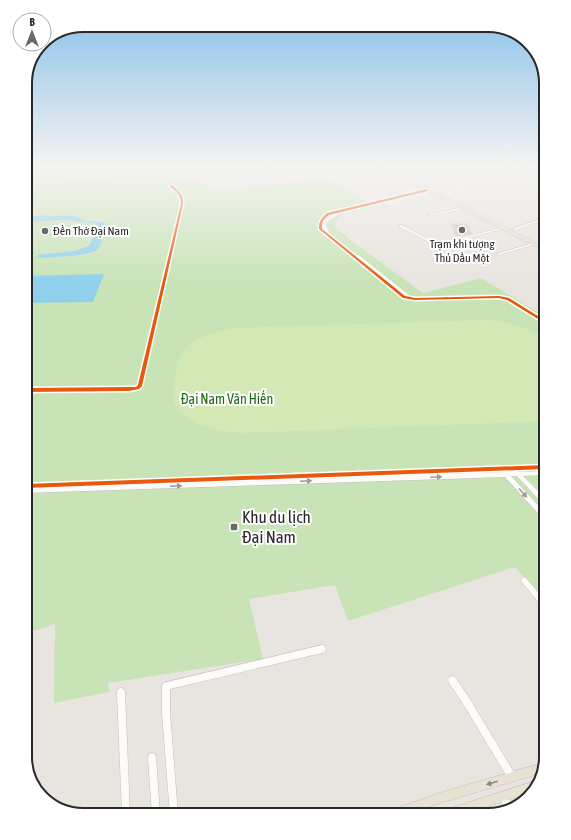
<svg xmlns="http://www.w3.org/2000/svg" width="571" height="840" viewBox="0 0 571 840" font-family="'Asap Condensed',sans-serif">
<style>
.green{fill:#c8e4b7}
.pitch{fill:#d3e8b4}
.water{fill:#90d0ec}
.building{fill:#cdcac6;stroke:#d3d0cb}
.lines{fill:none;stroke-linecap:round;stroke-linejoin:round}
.minor-casing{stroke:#c1c0c1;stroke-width:1}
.major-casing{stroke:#c4c3c1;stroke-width:1}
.highway-casing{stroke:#c4c3c1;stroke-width:1}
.minor{fill:#fcfbfa;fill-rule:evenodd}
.major{fill:#e7e2d2;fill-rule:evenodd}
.highway{fill:#e9ddd2;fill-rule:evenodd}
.cycleway-casing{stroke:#fff;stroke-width:3}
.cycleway{fill:#e8590c;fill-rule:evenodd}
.oneway{fill:#9d9c9c}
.oneway2{fill:#88867e}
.poi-dot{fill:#6c6a69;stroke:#fff;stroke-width:1.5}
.labels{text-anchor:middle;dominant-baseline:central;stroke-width:4;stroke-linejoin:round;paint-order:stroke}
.far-poi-label{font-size:12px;fill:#292929;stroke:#fff;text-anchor:start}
.park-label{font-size:14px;fill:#256818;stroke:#fff}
.near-poi-label{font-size:17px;fill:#292929;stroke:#fff;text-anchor:start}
.rim{fill:none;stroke:#292929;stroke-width:2}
</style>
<rect width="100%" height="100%" fill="#e8e4df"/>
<polygon class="green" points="158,174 194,180 220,191 327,178 375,207 349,212 338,218 335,226 349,239 423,293 481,278 546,317 546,602 515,567 348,621 335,585 249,599 263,659 108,683 109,692 54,703 55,624 25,634 25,175 94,177"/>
<path class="pitch" d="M 489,320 C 509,322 528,327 546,338 L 546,421 L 243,433 C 219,431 188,428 175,404 C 171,396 175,384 176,376 C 177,370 177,363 180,358 C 189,338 215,331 234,328 Z"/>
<g class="water">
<path d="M 46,215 L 46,216 L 50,217 C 59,216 77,213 84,221 L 104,222 L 106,224 C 105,230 102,244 98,249 C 90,257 49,257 36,258 L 38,255 L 74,251 L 89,246 L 98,226 L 97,224 L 66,220 L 25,222 L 25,217 Z"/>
<polygon points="104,274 93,302 25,303 25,276"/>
</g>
<polygon class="building" points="451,224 467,224 472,234 456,236"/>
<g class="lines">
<defs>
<g id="minor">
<path d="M 287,165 L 290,165 L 172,185 C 179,191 184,195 183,204 L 142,385 L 139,389 L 129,391 L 25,392 L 25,388 L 129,387 L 136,387 L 138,385 L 181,204 C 181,193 175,192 169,185 Z"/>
<polygon points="429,165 431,165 447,172 483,165 483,166 480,166 516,181 526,179 527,180 516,183 509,180 444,195 443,195 443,193 506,179 478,167 416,181 416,179 445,173"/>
<polygon points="515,165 518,165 546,170 546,172"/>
<polygon points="391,170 392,172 372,175 371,174"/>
<path d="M 427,189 L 428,190 L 428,191 L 329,215 C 324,219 321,222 322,229 L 325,231 L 322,225 L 325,220 L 336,213 L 338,213 L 338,215 L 327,222 L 326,225 L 328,230 L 331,234 L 330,235 L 357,256 L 357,255 L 359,255 L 409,295 L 409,297 L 415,298 L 499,296 L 509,298 L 546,321 L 546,324 L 507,300 L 499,298 L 415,300 L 403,298 L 319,229 C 318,222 322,218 327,213 ZM 366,264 L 406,296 L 405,296 Z"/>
<polygon points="464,207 465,207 465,209 430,216 428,215"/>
<polygon points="546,217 546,219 515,230 512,229"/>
<polygon points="400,225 402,225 437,244 504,227 506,228 437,246 400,227"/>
<polygon points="533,243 536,244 499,255 496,254"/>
<polygon points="546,465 546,469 517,470 519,472 546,471 546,475 523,476 546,499 546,505 544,505 517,476 511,476 546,514 546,520 544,520 505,477 25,493 25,489 503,472 505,471 508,472 513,472 515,470 25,488 25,484"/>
<polygon points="524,577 526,578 546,602 546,610 544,609 522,582 521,580 522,578"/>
<polygon points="322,645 325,646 326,649 325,652 322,653 170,689 170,713 178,815 170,815 162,713 162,686 163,683"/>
<polygon points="28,652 31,653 32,656 31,659 25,661 25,653"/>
<polygon points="452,676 455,677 468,696 515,774 516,777 515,780 512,781 509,780 462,702 449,683 448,680 449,677"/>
<polygon points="121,688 124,689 125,692 130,815 122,815 117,692 118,689"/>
<polygon points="152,753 155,754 156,757 160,815 152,815 148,757 149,754"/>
<polygon points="503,792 506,793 513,808 505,811 499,796 500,793"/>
</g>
<g id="major">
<polygon points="543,763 544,764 542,773 440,803 407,815 387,815 388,811 440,793"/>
<polygon points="538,780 540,781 538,786 533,792 461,815 440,815 441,811 445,810"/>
</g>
<polygon id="highway" points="378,165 382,165 546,248 546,252 429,193"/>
</defs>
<use href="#minor" class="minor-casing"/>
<use href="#major" class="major-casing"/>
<use href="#highway" class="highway-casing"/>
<use href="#minor" class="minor"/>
<use href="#major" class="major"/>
<use href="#highway" class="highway"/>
<defs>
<g id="cycleway">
<path d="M 170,185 L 172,185 C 179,191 184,195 183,204 L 142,386 L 139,389 L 129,391 L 25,392 L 25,388 L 129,387 L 136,387 L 138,385 L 181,204 C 181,195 177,192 170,187 Z"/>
<path d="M 427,189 L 428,190 L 428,191 L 329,215 C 324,219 321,222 322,229 L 405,296 L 415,298 L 499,296 L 509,298 L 546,321 L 546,324 L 507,300 L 499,298 L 415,300 L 403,298 L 319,229 C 318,222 322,218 327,213 Z"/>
<polygon points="546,465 546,469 25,488 25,484"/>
</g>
</defs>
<use href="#cycleway" class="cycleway-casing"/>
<use href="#cycleway" class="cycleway"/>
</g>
<defs><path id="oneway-solid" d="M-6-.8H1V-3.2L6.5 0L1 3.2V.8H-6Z"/></defs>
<g class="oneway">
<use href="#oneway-solid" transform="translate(436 477) rotate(-2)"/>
<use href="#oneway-solid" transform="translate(306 481) rotate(-2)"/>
<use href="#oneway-solid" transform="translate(176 486) rotate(-2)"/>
<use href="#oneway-solid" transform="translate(523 493) rotate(48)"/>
</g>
<use class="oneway2" href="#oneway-solid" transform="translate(492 783) rotate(164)"/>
<linearGradient id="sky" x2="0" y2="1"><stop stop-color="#85bfea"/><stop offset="0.59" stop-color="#f5f3f1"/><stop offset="1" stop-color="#f5f3f1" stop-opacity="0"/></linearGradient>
<rect width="571" height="282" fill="url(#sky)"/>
<g class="poi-dot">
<circle cx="462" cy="230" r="4"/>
<circle cx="45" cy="231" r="4"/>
<rect x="230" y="523" width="8" height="8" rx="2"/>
</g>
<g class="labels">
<g class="far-poi-label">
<text x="53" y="231">Đền Thờ Đại Nam</text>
<text x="462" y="244" text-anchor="middle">Trạm khí tượng<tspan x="462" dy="14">Thủ Dầu Một</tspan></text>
</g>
<g class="park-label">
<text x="227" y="399">Đại Nam Văn Hiến</text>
</g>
<g class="near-poi-label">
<text x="242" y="517">Khu du lịch<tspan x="242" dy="20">Đại Nam</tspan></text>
</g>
</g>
<path d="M0 0H571V840H0ZM83 32H488A51 51 0 0 1 539 83V757A51 51 0 0 1 488 808H83A51 51 0 0 1 32 757V83A51 51 0 0 1 83 32Z" fill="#fff" fill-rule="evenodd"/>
<path class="rim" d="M83 32H488A51 51 0 0 1 539 83V757A51 51 0 0 1 488 808H83A51 51 0 0 1 32 757V83A51 51 0 0 1 83 32Z"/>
<g transform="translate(32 32)"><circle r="19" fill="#ffffff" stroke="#a9a9a9"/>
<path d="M0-3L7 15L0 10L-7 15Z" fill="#6c6a69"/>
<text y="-6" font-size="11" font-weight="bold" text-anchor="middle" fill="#292929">B</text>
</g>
</svg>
